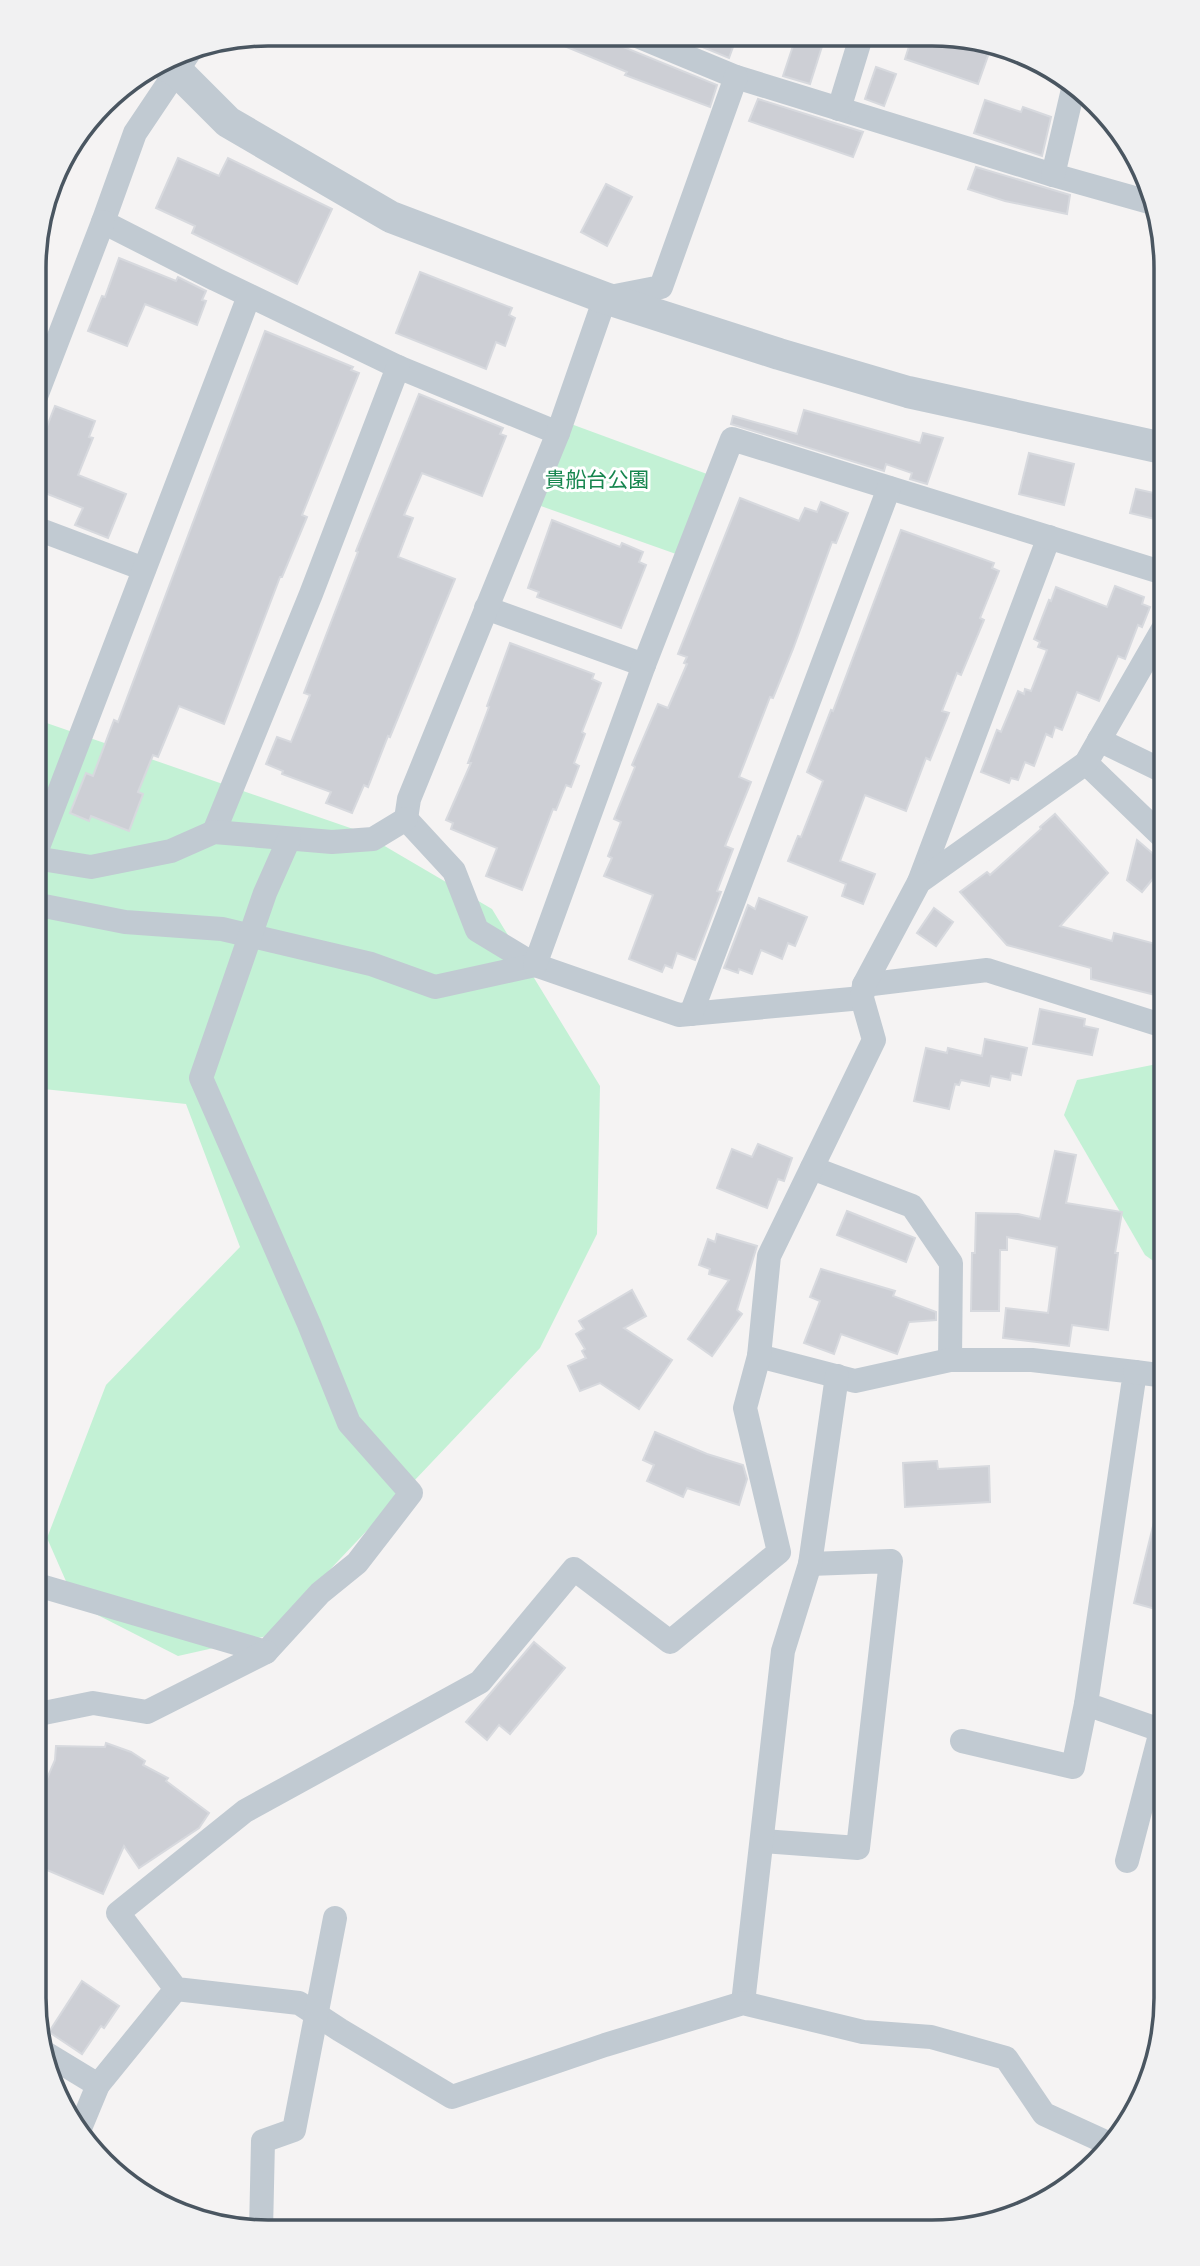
<svg xmlns="http://www.w3.org/2000/svg" width="1200" height="2266" viewBox="0 0 1200 2266" font-family="'Fira Sans Condensed','Noto Sans JP',sans-serif">
<style>
.green{fill:#c3f1d5}
.building{fill:#cdcfd5;stroke:#d7d9de;stroke-width:2}
.lines{fill:none;stroke-linecap:round;stroke-linejoin:round}
.minor{stroke:#c1cad2;stroke-width:24}
.tertiary{stroke:#c1cad2;stroke-width:32}
.labels{text-anchor:middle;dominant-baseline:central;stroke-width:6;stroke-linejoin:round;paint-order:stroke}
.park-label{font-size:21px;fill:#17864f;stroke:#fff}
.rim{fill:none;stroke:#4a5661;stroke-width:3.5}
</style>
<rect width="100%" height="100%" fill="#f5f3f3"/>
<g class="green">
<polygon points="571,424 707,474 676,554 538,505"/>
<polygon points="35,719 359,831 492,909 600,1086 597,1234 540,1348 267,1636 178,1656 76,1604 47,1538 106,1385 240,1247 186,1104 34,1088"/>
<polygon points="1167,1062 1166,1270 1145,1255 1064,1115 1077,1080"/>
</g>
<g class="building">
<polygon points="538,35 594,35 717,85 710,107 625,75 627,72"/>
<polygon points="698,36 737,36 729,58 695,44"/>
<polygon points="796,37 825,37 810,84 783,76"/>
<polygon points="912,37 956,38 990,50 978,84 905,59"/>
<polygon points="876,67 896,74 884,106 865,99"/>
<polygon points="758,99 863,132 853,157 749,121"/>
<polygon points="985,100 1021,112 1023,107 1051,117 1042,156 974,133"/>
<polygon points="178,158 219,176 228,158 332,209 297,284 192,233 195,226 156,208"/>
<polygon points="976,167 1070,195 1067,214 1005,201 968,189"/>
<polygon points="606,184 632,197 607,246 581,232"/>
<polygon points="119,258 176,281 178,277 206,291 202,300 206,301 197,325 145,304 127,346 88,331 102,296 105,297"/>
<polygon points="420,272 512,308 509,315 515,318 505,346 496,342 486,369 396,333"/>
<polygon points="265,331 353,367 351,370 359,373 302,515 307,517 282,577 280,577 224,724 179,706 158,757 153,755 138,792 143,794 129,831 91,816 89,821 70,813 86,773 93,776 114,720 118,722"/>
<polygon points="419,394 503,428 500,434 506,436 482,496 422,473 404,515 413,518 398,557 455,579 390,737 388,736 368,787 364,785 352,813 326,803 331,792 282,774 283,771 266,764 277,737 291,742 310,695 304,693 358,552 356,551"/>
<polygon points="55,406 95,421 89,437 93,438 78,475 126,494 108,538 75,525 83,508 35,489 35,457"/>
<polygon points="804,410 920,443 923,433 943,438 927,484 910,479 912,473 886,464 884,471 731,424 733,416 797,434"/>
<polygon points="1029,453 1074,464 1064,505 1019,494"/>
<polygon points="1136,489 1167,496 1167,522 1130,513"/>
<polygon points="740,498 799,521 805,508 817,512 821,502 848,513 836,543 832,542 793,649 773,698 770,697 739,777 751,782 725,846 733,849 717,891 721,892 695,960 677,953 672,968 665,965 662,972 629,959 653,895 604,876 612,858 608,856 621,822 614,819 635,767 632,765 658,704 668,708 687,664 684,663 687,657 678,654"/>
<polygon points="552,520 620,547 622,543 643,552 639,562 646,565 621,628 537,597 539,592 528,588"/>
<polygon points="901,530 994,563 992,568 999,571 980,618 984,620 961,675 957,673 942,711 949,713 930,760 926,758 906,811 865,795 840,861 875,874 863,904 842,896 846,884 788,861 798,836 801,837 823,781 807,772 831,710 833,711"/>
<polygon points="1115,586 1144,597 1142,604 1150,607 1142,627 1138,625 1125,659 1118,656 1099,701 1077,692 1062,730 1055,727 1052,737 1046,734 1034,766 1025,762 1018,780 1011,778 1009,783 981,772 997,730 1001,732 1018,691 1024,694 1025,689 1031,691 1047,650 1038,647 1040,642 1034,639 1049,600 1051,601 1056,587 1107,607"/>
<polygon points="510,643 594,674 592,679 601,683 582,732 585,734 574,763 579,766 571,787 566,785 556,810 553,809 522,890 486,876 497,848 451,829 453,823 446,820 471,763 468,763 489,707 487,706"/>
<polygon points="1055,814 1108,873 1060,926 1112,941 1114,933 1167,947 1167,998 1091,979 1091,968 1007,945 960,892 987,872 990,875 1041,829 1040,827"/>
<polygon points="1137,840 1165,864 1142,892 1127,880"/>
<polygon points="759,898 807,917 795,946 788,943 782,959 761,950 752,974 739,969 738,973 724,968 748,905 755,909"/>
<polygon points="934,908 953,922 936,946 917,933"/>
<polygon points="1040,1009 1085,1019 1084,1026 1098,1029 1092,1055 1033,1044"/>
<polygon points="985,1039 1027,1048 1021,1075 1011,1073 1010,1080 991,1076 989,1086 961,1080 959,1085 955,1084 949,1109 914,1101 926,1048 947,1053 948,1048 982,1056"/>
<polygon points="758,1144 792,1158 784,1181 778,1179 767,1208 717,1188 732,1149 752,1157"/>
<polygon points="1055,1151 1076,1155 1066,1203 1122,1212 1115,1253 1118,1253 1108,1330 1072,1325 1069,1346 1003,1338 1006,1308 1048,1313 1057,1247 1007,1237 1007,1250 1000,1250 999,1311 971,1311 972,1253 975,1253 976,1213 1018,1214 1040,1219"/>
<polygon points="847,1211 915,1238 906,1262 837,1235"/>
<polygon points="717,1234 757,1246 737,1310 742,1314 712,1356 688,1339 729,1280 709,1274 710,1269 699,1265 708,1239 715,1242"/>
<polygon points="821,1269 895,1291 893,1296 936,1312 936,1320 909,1322 897,1354 841,1334 834,1354 804,1343 820,1301 810,1297"/>
<polygon points="632,1290 646,1316 624,1328 672,1360 639,1409 600,1383 580,1391 568,1366 586,1358 582,1351 585,1349 576,1334 584,1329 579,1321"/>
<polygon points="655,1432 707,1454 743,1465 747,1479 739,1505 687,1488 683,1497 647,1481 654,1465 643,1460"/>
<polygon points="937,1461 938,1469 989,1466 990,1502 905,1507 903,1463"/>
<polygon points="1159,1502 1166,1503 1166,1612 1134,1603"/>
<polygon points="534,1642 565,1668 510,1734 499,1725 487,1740 466,1722"/>
<polygon points="106,1743 131,1752 145,1761 143,1765 168,1778 166,1781 209,1813 199,1828 139,1868 124,1846 103,1894 33,1864 33,1811 55,1760 56,1746 105,1747"/>
<polygon points="82,1981 119,2006 104,2028 101,2026 82,2054 49,2032"/>
</g>
<g class="lines">
<g class="minor">
<polyline points="637,36 736,77 1053,175 1156,204"/>
<polyline points="192,48 135,133 103,222 215,279 398,367 558,433"/>
<polyline points="839,109 861,37"/>
<polyline points="1053,175 1074,85"/>
<polyline points="35,399 103,222"/>
<polyline points="35,528 144,569"/>
<polyline points="486,608 644,665"/>
<polyline points="1099,740 1167,773"/>
<polyline points="1086,763 1167,841"/>
<polyline points="406,819 409,799 558,433 605,298 661,287 736,77"/>
<polyline points="406,819 454,871 477,930 535,965 679,1015 862,998"/>
<polyline points="214,832 311,594 398,367"/>
<polyline points="35,855 249,296"/>
<polyline points="35,858 91,867 171,851 214,832 332,842 373,839 406,819"/>
<polyline points="919,882 1049,537"/>
<polyline points="34,904 125,922 222,929 371,964 435,987 535,965"/>
<polyline points="535,965 644,665 732,439 1167,574"/>
<polyline points="864,985 987,970 1167,1027"/>
<polyline points="691,1014 889,488"/>
<polyline points="812,1168 912,1206 951,1263 950,1360"/>
<polyline points="759,1356 855,1381 950,1360 1032,1360 1135,1372 1086,1704 1166,1732"/>
<polyline points="1135,1372 1166,1376"/>
<polyline points="34,1584 266,1652 320,1593 357,1563 411,1493 349,1423 309,1324 201,1078 265,893 289,839"/>
<polyline points="34,1715 93,1703 147,1712 266,1652"/>
<polyline points="962,1741 1073,1767 1086,1704"/>
<polyline points="763,1841 858,1848 891,1561 810,1564"/>
<polyline points="1127,1861 1166,1712"/>
<polyline points="743,2003 783,1651 810,1564 837,1376"/>
<polyline points="42,2051 98,2085"/>
<polyline points="81,2126 98,2085 176,1989"/>
<polyline points="1114,2146 1044,2114 1006,2058 931,2037 863,2032 743,2003 605,2045 452,2097 340,2030 299,2003 176,1989 118,1913 245,1811 480,1682 574,1569 670,1642 779,1552 745,1408 759,1356 769,1256 874,1040 862,998 864,985 919,882 1086,763 1167,622"/>
<polyline points="261,2231 263,2141 294,2130 335,1918"/>
</g>
<polyline class="tertiary" points="160,62 177,71 228,122 391,217 605,298 779,354 908,392 1167,449"/>
</g>
<g class="labels">
<g class="park-label">
<text x="597" y="480">貴船台公園</text>
</g>
</g>
<path d="M0 0H1200V2266H0ZM268 46H932A222 222 0 0 1 1154 268V1998A222 222 0 0 1 932 2220H268A222 222 0 0 1 46 1998V268A222 222 0 0 1 268 46Z" fill="#f1f1f2" fill-rule="evenodd"/>
<path class="rim" d="M268 46H932A222 222 0 0 1 1154 268V1998A222 222 0 0 1 932 2220H268A222 222 0 0 1 46 1998V268A222 222 0 0 1 268 46Z"/>
</svg>
